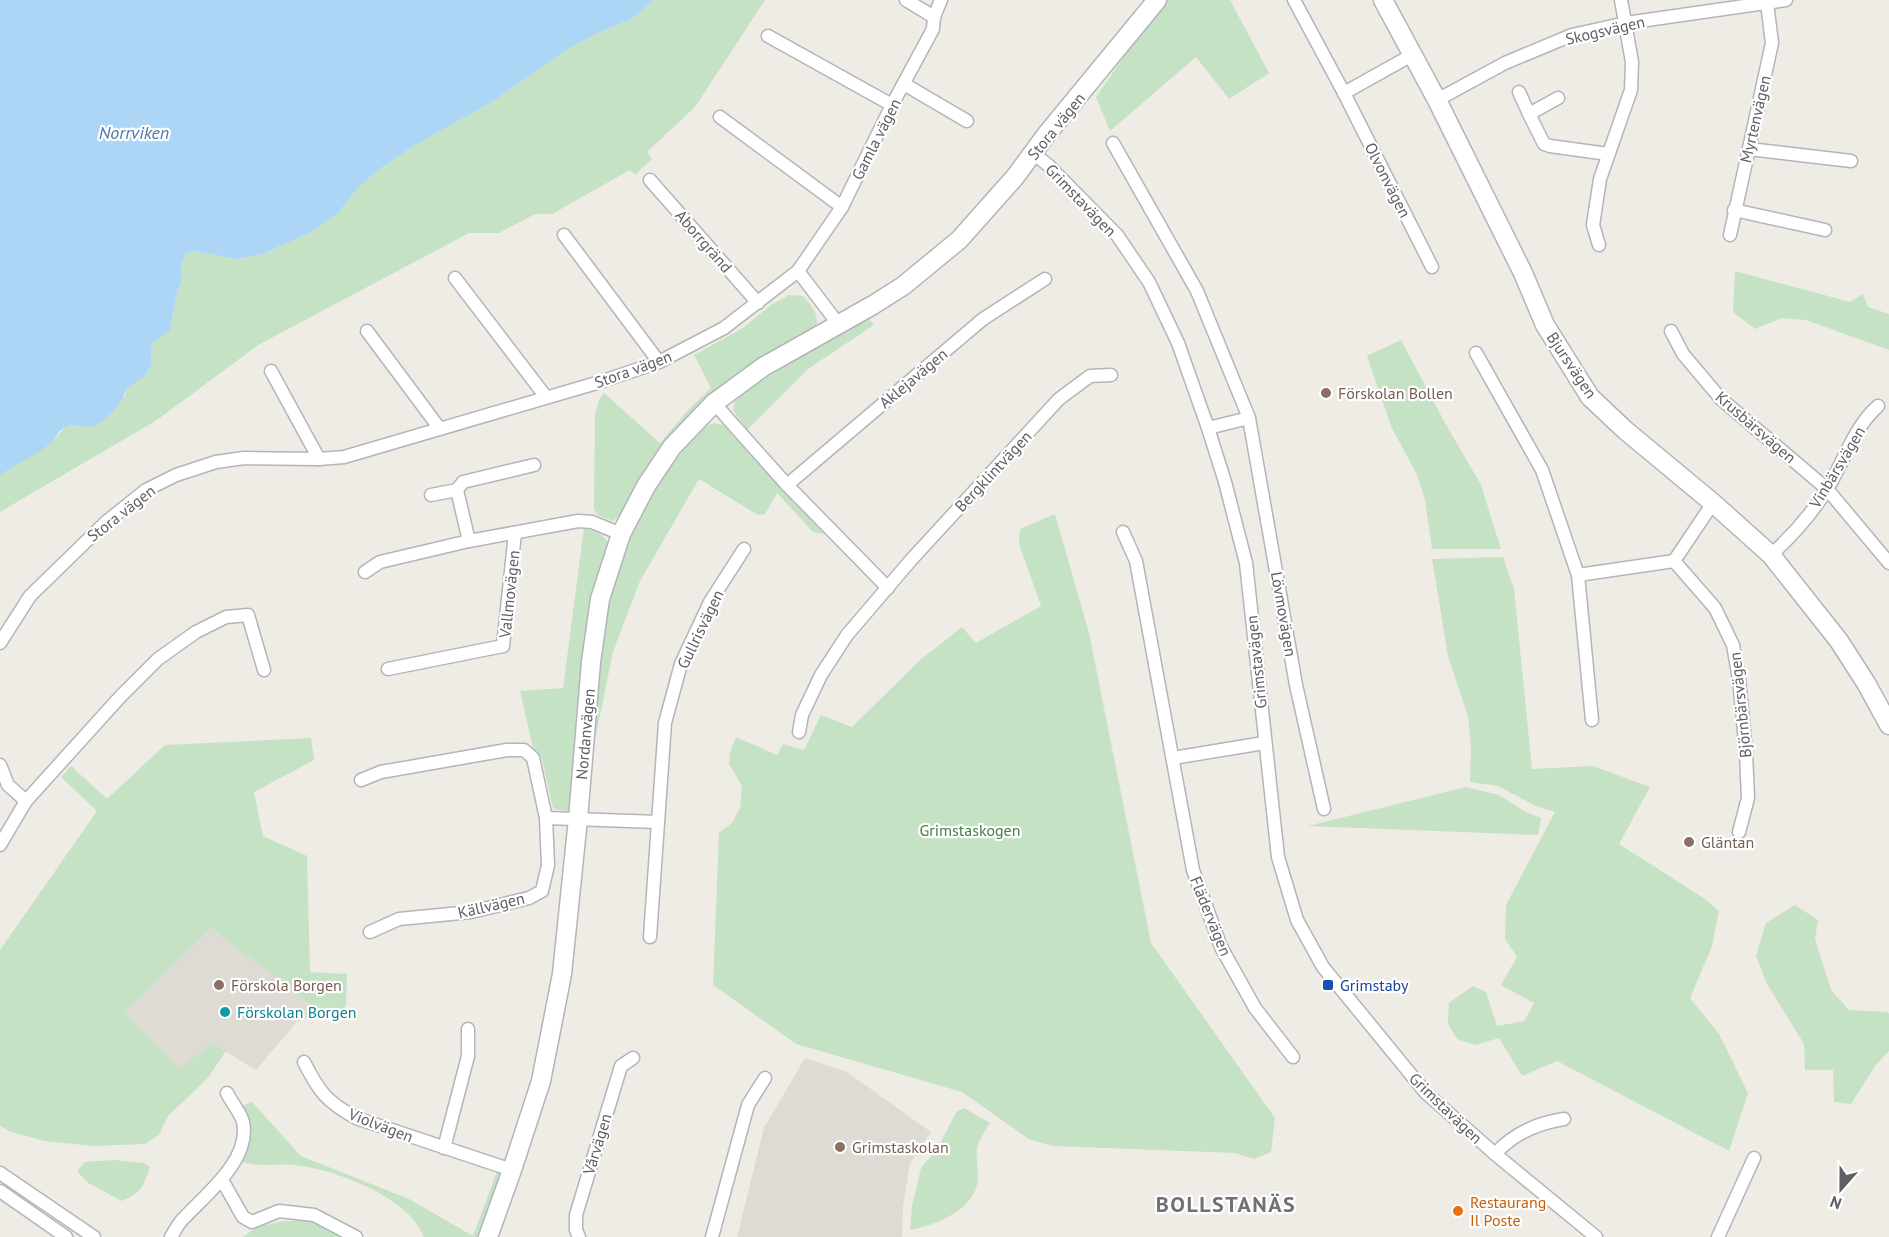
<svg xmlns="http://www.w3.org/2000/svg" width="1889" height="1237" viewBox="0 0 1889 1237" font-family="'PT Sans',sans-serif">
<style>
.education{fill:#dddbd4}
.green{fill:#c5e2c5}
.water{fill:#add5f6}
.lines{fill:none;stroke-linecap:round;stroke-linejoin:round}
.street-casing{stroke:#b2b5b9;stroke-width:15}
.secondary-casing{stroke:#b2b4b8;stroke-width:21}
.street{stroke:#fff;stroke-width:12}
.secondary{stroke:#fff;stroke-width:18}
.education-dot{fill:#8d6e63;stroke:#fff;stroke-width:2}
.transit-dot{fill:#1a4fb4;stroke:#fff;stroke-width:2}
.culture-dot{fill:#0f9aa8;stroke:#fff;stroke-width:2}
.food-dot{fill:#e8710a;stroke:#fff;stroke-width:2}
.labels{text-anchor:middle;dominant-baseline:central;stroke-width:4.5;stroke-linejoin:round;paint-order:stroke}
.street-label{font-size:16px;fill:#5d6064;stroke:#fff}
.education-label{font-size:16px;fill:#785e54;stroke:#fff;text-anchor:start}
.park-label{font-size:16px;fill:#3f8143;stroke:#fff}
.transit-label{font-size:16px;fill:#164399;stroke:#fff;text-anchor:start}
.culture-label{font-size:16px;fill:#0d838f;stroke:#fff;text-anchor:start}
.food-label{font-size:16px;fill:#c56008;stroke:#fff;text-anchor:start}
.water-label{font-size:18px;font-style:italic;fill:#4c76a6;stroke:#fff}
.district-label{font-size:22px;font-weight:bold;letter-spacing:1.5px;fill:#6e7276;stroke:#fff}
</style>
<rect width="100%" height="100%" fill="#eeece5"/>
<g class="education">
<polygon points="211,928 312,1004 256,1070 212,1043 180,1071 124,1013"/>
<polygon points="805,1058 847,1072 931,1132 910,1163 903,1206 902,1237 737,1237 764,1128"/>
</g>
<g class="green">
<polygon points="653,0 765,0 695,107 647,152 652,159 635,175 630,170 552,214 535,214 499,233 469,233 258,345 157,420 0,512 0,475 52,442 65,427 75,424 88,427 125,396 126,389 144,377 151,365 151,347 154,342 170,331 176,298 182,278 181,266 184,254 193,251 238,259 262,254 312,232 338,213 357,189 378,170 412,147 492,102 569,48 600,32 632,19"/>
<polygon points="1163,0 1230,0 1269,73 1229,99 1196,57 1110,131 1096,97"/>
<polygon points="1735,271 1850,302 1863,294 1868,307 1889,314 1889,350 1806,320 1782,318 1755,329 1733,312"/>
<path d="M 789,295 L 803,296 C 812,307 820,314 816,329 L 741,373 L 620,516 L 612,521 L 598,515 L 594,509 L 595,415 L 599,400 L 604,393 L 660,443 L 689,409 L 711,388 L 694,355 L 743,328 L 771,305 Z"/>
<polygon points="867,317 874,325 808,369 747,430 733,410 735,401 756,384"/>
<polygon points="1401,340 1445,423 1481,485 1501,549 1432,549 1425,499 1416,473 1391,426 1367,356"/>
<path d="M 714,423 L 723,425 L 824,534 L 813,532 L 777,493 L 765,514 L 758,515 L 699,479 L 640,581 L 613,652 L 593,749 C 597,699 600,648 609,599 C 619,550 648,490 681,453 C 691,442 700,426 714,423 Z"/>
<polygon points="1055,514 1089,633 1151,943 1275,1118 1271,1152 1254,1159 1235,1153 1053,1146 1029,1139 962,1092 796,1044 713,985 719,833 733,822 740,807 742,786 729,764 730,752 736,737 777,755 783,744 804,750 821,715 852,727 919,661 962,627 976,643 1041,606 1019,544 1020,529"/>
<path d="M 584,528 C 599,533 605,534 611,549 L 574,807 L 568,811 L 559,810 L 553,808 L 542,759 L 533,748 L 520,691 L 563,688 Z"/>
<polygon points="1503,557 1514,589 1532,769 1593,766 1650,787 1619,844 1705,899 1719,911 1712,946 1690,998 1719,1034 1748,1093 1729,1151 1557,1061 1522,1076 1499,1038 1475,1045 1457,1039 1448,1024 1449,1003 1473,986 1486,992 1497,1026 1524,1021 1534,1003 1501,985 1517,957 1505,939 1506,905 1555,812 1536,806 1498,786 1470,782 1471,748 1468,716 1448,656 1432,559"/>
<polygon points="311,738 314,760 254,792 263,836 307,856 310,972 347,974 346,1007 297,1021 311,1004 211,928 124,1013 180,1070 212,1043 226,1051 207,1079 168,1116 159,1135 145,1144 93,1146 45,1141 11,1132 0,1126 0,950 97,811 61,777 71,766 107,799 165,745"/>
<polygon points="1466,787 1499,795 1526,812 1541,818 1538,835 1308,826"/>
<polygon points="1795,905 1818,920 1815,939 1831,990 1849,1010 1887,1012 1889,1014 1889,1051 1875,1066 1851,1104 1834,1102 1833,1070 1805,1070 1804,1044 1767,984 1756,956 1766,923"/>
<path d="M 252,1102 L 301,1156 L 409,1199 L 473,1236 L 498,1169 L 502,1175 L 483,1237 L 424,1237 C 409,1197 335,1169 294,1165 C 276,1163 257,1168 239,1161 L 239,1107 Z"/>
<path d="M 964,1108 L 990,1123 C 986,1130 979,1139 977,1148 C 975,1160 980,1173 977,1185 C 970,1212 935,1225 910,1230 L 912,1206 L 921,1168 L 937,1149 L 957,1111 Z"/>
<path d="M 114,1160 L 144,1163 L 150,1167 C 143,1187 142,1192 122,1201 L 88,1183 L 77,1171 L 85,1162 Z"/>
<polygon points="282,1221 310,1221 345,1237 243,1237 257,1227"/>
</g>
<path class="water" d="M 0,0 L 653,0 L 632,19 L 600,32 L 569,48 L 492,102 L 412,147 L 378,170 L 357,189 L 338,213 L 312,232 L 262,254 L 238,259 L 193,251 L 185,254 L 181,266 L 182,278 L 176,298 L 170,331 L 154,342 L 151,348 L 151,365 L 144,377 L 126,389 C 123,404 103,426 87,427 C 78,427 73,422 64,428 C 58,431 56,437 52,442 C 40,453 14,466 0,475 Z"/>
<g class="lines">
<defs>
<g id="street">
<polyline points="906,0 934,17"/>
<polyline points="1294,0 1344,93 1432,267"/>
<polyline points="768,36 892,105"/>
<polyline points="904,84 967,121"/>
<polyline points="1519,92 1529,114"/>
<polyline points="1344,93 1412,55"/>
<polyline points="1558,98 1529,114 1544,144 1550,146 1608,154"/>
<polyline points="1437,100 1505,63 1572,35 1626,23 1786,0"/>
<polyline points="720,117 842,207"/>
<polyline points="1113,143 1197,291 1249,418 1296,685 1324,809"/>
<polyline points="1749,149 1851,161"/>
<polyline points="1033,153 1048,165 1117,235 1149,282 1178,343 1208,428 1225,482 1246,563 1278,857 1297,920 1323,967 1426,1093 1495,1154 1596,1237"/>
<polyline points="650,180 758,303"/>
<polyline points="1734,210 1825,230"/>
<polyline points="564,235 659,362"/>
<polyline points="1730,235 1772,43 1767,3"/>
<polyline points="1599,245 1593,225 1600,179 1631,90 1632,62 1621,0"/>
<polyline points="798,271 842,207 892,105 933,29 934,17 941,0"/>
<polyline points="455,278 546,397"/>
<polyline points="367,331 440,429"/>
<polyline points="1671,331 1683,354 1721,399 1827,489 1889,563"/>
<polyline points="1476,353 1542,470 1578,575 1674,561"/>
<polyline points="271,371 319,459"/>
<polyline points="714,403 787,485 888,588"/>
<polyline points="1208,428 1249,418"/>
<polyline points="787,485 983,319 1045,279"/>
<polyline points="431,495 457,490"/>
<polyline points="1713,503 1674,561 1715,608 1733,645 1739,679 1746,753 1748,798 1739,832"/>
<polyline points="1123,532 1136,561 1193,870 1221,947 1255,1008 1293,1057"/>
<polyline points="469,541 457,490 463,482 534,465"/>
<path d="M 1771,555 C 1793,535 1814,511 1829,486 C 1844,460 1855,426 1878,406"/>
<polyline points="365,572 380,562 469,541 578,521 592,522 621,534"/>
<polyline points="1578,575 1592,720"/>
<polyline points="0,643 30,596 106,522 146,490 176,475 216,462 244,458 319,459 344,457 600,382 659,362 724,328 798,271 839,325"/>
<polyline points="388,669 503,646 515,533"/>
<polyline points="799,732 802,715 821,675 847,635 911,560 1059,399 1090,376 1111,375"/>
<polyline points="1173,758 1264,743"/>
<polyline points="0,765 8,785 26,801 0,845"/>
<polyline points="361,780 381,772 507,750 524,750 533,758 546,818 548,865 542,891 529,898 471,912 399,919 370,932"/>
<polyline points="26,801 120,697 158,659 196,632 226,617 248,615 264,670"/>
<polyline points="546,818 658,822"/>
<polyline points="650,937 665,723 681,664 710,602 744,549"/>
<path d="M 304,1062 C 319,1092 327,1102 356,1118 L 512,1170"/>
<polyline points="444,1148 468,1056 468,1029"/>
<path d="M 1495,1154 C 1513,1134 1538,1123 1564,1119"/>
<polyline points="0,1173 94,1237"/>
<polyline points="222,1180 243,1217 252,1222 279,1211 314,1215 356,1237"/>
<polyline points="0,1191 66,1237"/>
<path d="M 171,1237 C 175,1231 178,1223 184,1218 C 206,1194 251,1160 243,1122 C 241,1113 231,1102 227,1093"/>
<polyline points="579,1237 576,1230 576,1215 621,1066 633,1058"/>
<polyline points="712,1237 748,1105 765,1078"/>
<polyline points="1718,1237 1754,1158"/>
</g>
<g id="secondary">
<polyline points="1383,0 1437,100 1523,273 1545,325 1590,397 1625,430 1713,503 1771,555 1839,641 1866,683 1889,725"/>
<polyline points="488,1237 512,1170 541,1081 562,974 578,819 591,662 600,599 621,534 646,486 672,447 714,403 763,367 873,305 903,286 959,240 1015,177 1046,135 1157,0"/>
</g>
</defs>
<use href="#street" class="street-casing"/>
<use href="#secondary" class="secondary-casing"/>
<use href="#street" class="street"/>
<use href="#secondary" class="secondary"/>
</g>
<g class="education-dot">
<circle cx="1326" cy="393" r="6"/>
<circle cx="1689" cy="842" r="6"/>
<circle cx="219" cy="985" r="6"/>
<circle cx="840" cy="1147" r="6"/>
</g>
<rect class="transit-dot" x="1322" y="979" width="12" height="12" rx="3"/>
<circle class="culture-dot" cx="225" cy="1012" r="6"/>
<circle class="food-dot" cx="1458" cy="1211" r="6"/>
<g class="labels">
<g class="street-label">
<text transform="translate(1605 30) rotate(-13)">Skogsvägen</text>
<text transform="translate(1755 119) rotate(-77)">Myrtenvägen</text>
<text transform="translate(1056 126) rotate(-51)">Stora vägen</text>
<text transform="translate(876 139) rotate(-63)">Gamla vägen</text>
<text transform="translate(1388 180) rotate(63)">Olvonvägen</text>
<text transform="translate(1081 200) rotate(46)">Grimstavägen</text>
<text transform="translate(704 241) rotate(49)">Aborrgränd</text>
<text transform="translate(1572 365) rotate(56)">Bjursvägen</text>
<text transform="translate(633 369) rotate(-20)">Stora vägen</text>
<text transform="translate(913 378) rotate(-40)">Aklejavägen</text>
<text transform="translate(1756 427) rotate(41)">Krusbärsvägen</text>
<text transform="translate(1837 467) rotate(-59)">Vinbärsvägen</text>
<text transform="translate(993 471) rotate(-47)">Bergklintvägen</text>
<text transform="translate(121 513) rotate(-38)">Stora vägen</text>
<text transform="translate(509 594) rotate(-84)">Vallmovägen</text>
<text transform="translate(1284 614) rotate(80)">Lövmovägen</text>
<text transform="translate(700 629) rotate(-64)">Gullrisvägen</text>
<text transform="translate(1256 662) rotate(-96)">Grimstavägen</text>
<text transform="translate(1740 705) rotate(-96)">Björnbärsvägen</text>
<text transform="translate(585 734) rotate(-85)">Nordanvägen</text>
<text transform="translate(491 905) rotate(-13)">Källvägen</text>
<text transform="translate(1211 916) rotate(68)">Flädervägen</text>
<text transform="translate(1446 1108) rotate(44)">Grimstavägen</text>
<text transform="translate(381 1125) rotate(21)">Violvägen</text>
<text transform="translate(597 1144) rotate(-73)">Vårvägen</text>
</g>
<g class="education-label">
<text x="1338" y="393">Förskolan Bollen</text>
<text x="1701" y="842">Gläntan</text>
<text x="231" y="985">Förskola Borgen</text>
<text x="852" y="1147">Grimstaskolan</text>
</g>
<g class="park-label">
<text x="970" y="830">Grimstaskogen</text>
</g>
<g class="transit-label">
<text x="1340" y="985">Grimstaby</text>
</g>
<g class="culture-label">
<text x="237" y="1012">Förskolan Borgen</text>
</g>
<g class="food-label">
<text x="1470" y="1202">Restaurang<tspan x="1470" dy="18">Il Poste</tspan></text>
</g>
<g class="water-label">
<text x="134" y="132">Norrviken</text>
</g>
<g class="district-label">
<text x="1226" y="1204">BOLLSTANÄS</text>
</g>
</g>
<g transform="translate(1841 1189) rotate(201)" stroke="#ffffff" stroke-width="4.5" paint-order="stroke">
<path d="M0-4.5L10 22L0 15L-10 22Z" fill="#5d6064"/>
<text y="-9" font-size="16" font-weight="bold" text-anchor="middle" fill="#5d6064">N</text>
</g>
</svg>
